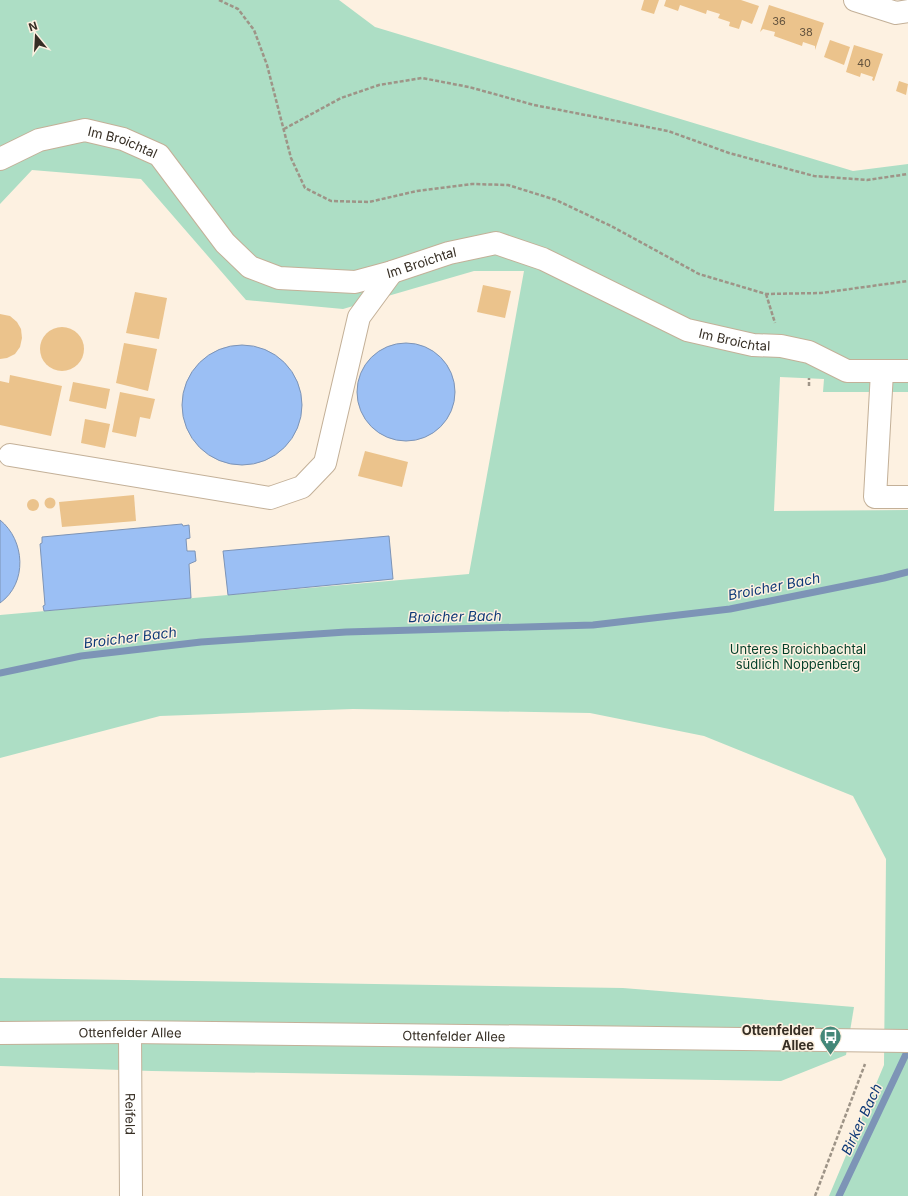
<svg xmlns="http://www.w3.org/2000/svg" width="908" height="1196" viewBox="0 0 908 1196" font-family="Inter,sans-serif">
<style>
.green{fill:#addec5}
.water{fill:#9bbff4;stroke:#7d94b6}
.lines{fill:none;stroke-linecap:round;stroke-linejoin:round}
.stream{stroke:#7d94b6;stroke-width:7}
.building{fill:#ebc38c}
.minor-casing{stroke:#c3b098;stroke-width:24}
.path{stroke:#9e9487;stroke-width:2.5;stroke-dasharray:4 2;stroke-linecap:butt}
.minor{stroke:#fff;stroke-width:22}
.labels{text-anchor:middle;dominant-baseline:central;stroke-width:3;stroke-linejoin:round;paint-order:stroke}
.number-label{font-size:11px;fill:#63533e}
.street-label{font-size:13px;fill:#362e24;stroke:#fdf1e1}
.park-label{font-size:13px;fill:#033f29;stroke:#fdf1e1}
.poi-label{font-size:13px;font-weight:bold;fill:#362e24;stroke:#fdf1e1;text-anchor:end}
.water-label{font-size:14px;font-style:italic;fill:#0f3a77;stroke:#fdf1e1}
</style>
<rect width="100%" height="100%" fill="#fdf1e1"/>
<g class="green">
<polygon points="0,0 339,0 375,27 853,171 908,164 908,392 823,392 824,379 780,377 774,511 908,510 908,1196 829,1196 884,1065 886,859 853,796 704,736 590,713 353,709 160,716 0,758 0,615 469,574 524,271 474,271 343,309 246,300 141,179 32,170 0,204"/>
<polygon points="0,978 623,988 854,1007 846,1055 781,1081 152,1071 0,1066"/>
</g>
<g class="water">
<circle cx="406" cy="392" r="49"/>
<circle cx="242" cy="405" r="60"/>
<path d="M 0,520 C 25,540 28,583 0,603 Z"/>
<polygon points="182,524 183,526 189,525 190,538 186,539 187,551 195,551 196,561 189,564 191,598 44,611 43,606 45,605 40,544 42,543 42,537"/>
<polygon points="389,536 393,579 228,595 223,551"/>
</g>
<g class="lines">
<g class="stream">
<polyline points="0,673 81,656 201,642 346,632 593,625 730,609 884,578 908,572"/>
<polyline points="839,1196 906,1054"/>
</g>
</g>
<g class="building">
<polygon points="644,0 659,0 654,14 641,10"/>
<polygon points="666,0 741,0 759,6 752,24 742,20 739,29 729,26 730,22 718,18 720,14 707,10 706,14 680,5 678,11 664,6"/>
<polygon points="769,5 824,23 815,50 815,46 803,42 802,46 774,36 775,32 763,29 760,32"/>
<polygon points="830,40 850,47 844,65 824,57"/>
<polygon points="854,45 883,54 874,81 872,80 873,77 861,73 860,77 846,72"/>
<polygon points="899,81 908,84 906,95 896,91"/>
<polygon points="483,285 511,291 505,318 477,312"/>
<polygon points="135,292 167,298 159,339 126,333"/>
<polygon points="0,314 10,316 17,322 21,329 22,338 20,347 15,354 7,358 0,359"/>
<circle cx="62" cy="349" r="22"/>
<polygon points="124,343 157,349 148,391 116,383"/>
<polygon points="10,375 62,386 51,436 0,425 0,381 9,383"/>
<polygon points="73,382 110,389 106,409 69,401"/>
<polygon points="120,392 155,399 150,419 140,417 136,437 112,432"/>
<polygon points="85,419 110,424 105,448 81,443"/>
<polygon points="365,451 408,462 402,487 358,476"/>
<polygon points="134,495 136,521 62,527 59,502"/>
<circle cx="50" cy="503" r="5.5"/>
<circle cx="33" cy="505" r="6"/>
</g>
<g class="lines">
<defs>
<g id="minor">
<polyline points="855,0 896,13 908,11"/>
<path id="s1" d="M 0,159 L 39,140 L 85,130 L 123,139 L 159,155 L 225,243 L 250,267 L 279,278 L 355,282 L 392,272 L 449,253 L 496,243 L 543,259 L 687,330 L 753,345 L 781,346 L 809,352 L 847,371 L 908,371"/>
<polyline points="882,372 875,497 908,497"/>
<polyline points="10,455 270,498 302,487 325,463 359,317 392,272"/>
<path id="s2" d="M 130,1032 L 131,1196"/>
<path id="s3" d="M 0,1033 L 130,1032 L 908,1041"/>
</g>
</defs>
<use href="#minor" class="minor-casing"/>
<g class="path">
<polyline points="219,0 238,9 254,30 267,65 291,158 305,188 331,201 369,202 417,191 472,184 508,185 556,200 613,227 699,274 766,294 821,293 908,281"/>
<polyline points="284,129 341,98 379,85 422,78 469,87 534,105 668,131 729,153 814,176 867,180 908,174"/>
<polyline points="766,294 775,323"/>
<polyline points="809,386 809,378"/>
<polyline points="815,1196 865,1064"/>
</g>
<use href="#minor" class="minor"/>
</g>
<defs>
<symbol id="bus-pin" viewBox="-11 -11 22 30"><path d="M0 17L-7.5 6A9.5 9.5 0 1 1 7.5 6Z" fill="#448778" stroke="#fdf1e1"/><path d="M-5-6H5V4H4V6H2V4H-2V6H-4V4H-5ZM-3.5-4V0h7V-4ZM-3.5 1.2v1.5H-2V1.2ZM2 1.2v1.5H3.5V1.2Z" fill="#fff"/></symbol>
</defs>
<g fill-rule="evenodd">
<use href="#bus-pin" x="818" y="1024" width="25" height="34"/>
</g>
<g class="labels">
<g class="number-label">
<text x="779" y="21">36</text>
<text x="806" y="32">38</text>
<text x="864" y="63">40</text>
</g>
<g class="street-label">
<text stroke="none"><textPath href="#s1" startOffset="130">Im Broichtal</textPath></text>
<text stroke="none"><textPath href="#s1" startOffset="490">Im Broichtal</textPath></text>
<text stroke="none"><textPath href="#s1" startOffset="826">Im Broichtal</textPath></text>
<text stroke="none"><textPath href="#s3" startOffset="130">Ottenfelder Allee</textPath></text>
<text stroke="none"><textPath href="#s3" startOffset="454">Ottenfelder Allee</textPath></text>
<text stroke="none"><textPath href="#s2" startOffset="82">Reifeld</textPath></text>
</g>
<g class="park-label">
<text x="798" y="649">Unteres Broichbachtal<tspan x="798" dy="15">südlich Noppenberg</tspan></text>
</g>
<g class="poi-label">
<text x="814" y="1030">Ottenfelder<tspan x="814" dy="15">Allee</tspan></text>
</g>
<g class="water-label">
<text transform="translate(774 586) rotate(-11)">Broicher Bach</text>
<text transform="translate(455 616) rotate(-1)">Broicher Bach</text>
<text transform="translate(130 637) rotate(-7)">Broicher Bach</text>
<text transform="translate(861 1119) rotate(-65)">Birker Bach</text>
</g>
</g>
<g transform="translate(36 36) rotate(342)" stroke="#fdf1e1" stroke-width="3" paint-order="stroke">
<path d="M0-3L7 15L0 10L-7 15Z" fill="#362e24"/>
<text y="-6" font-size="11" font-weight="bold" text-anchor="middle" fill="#362e24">N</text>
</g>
</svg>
